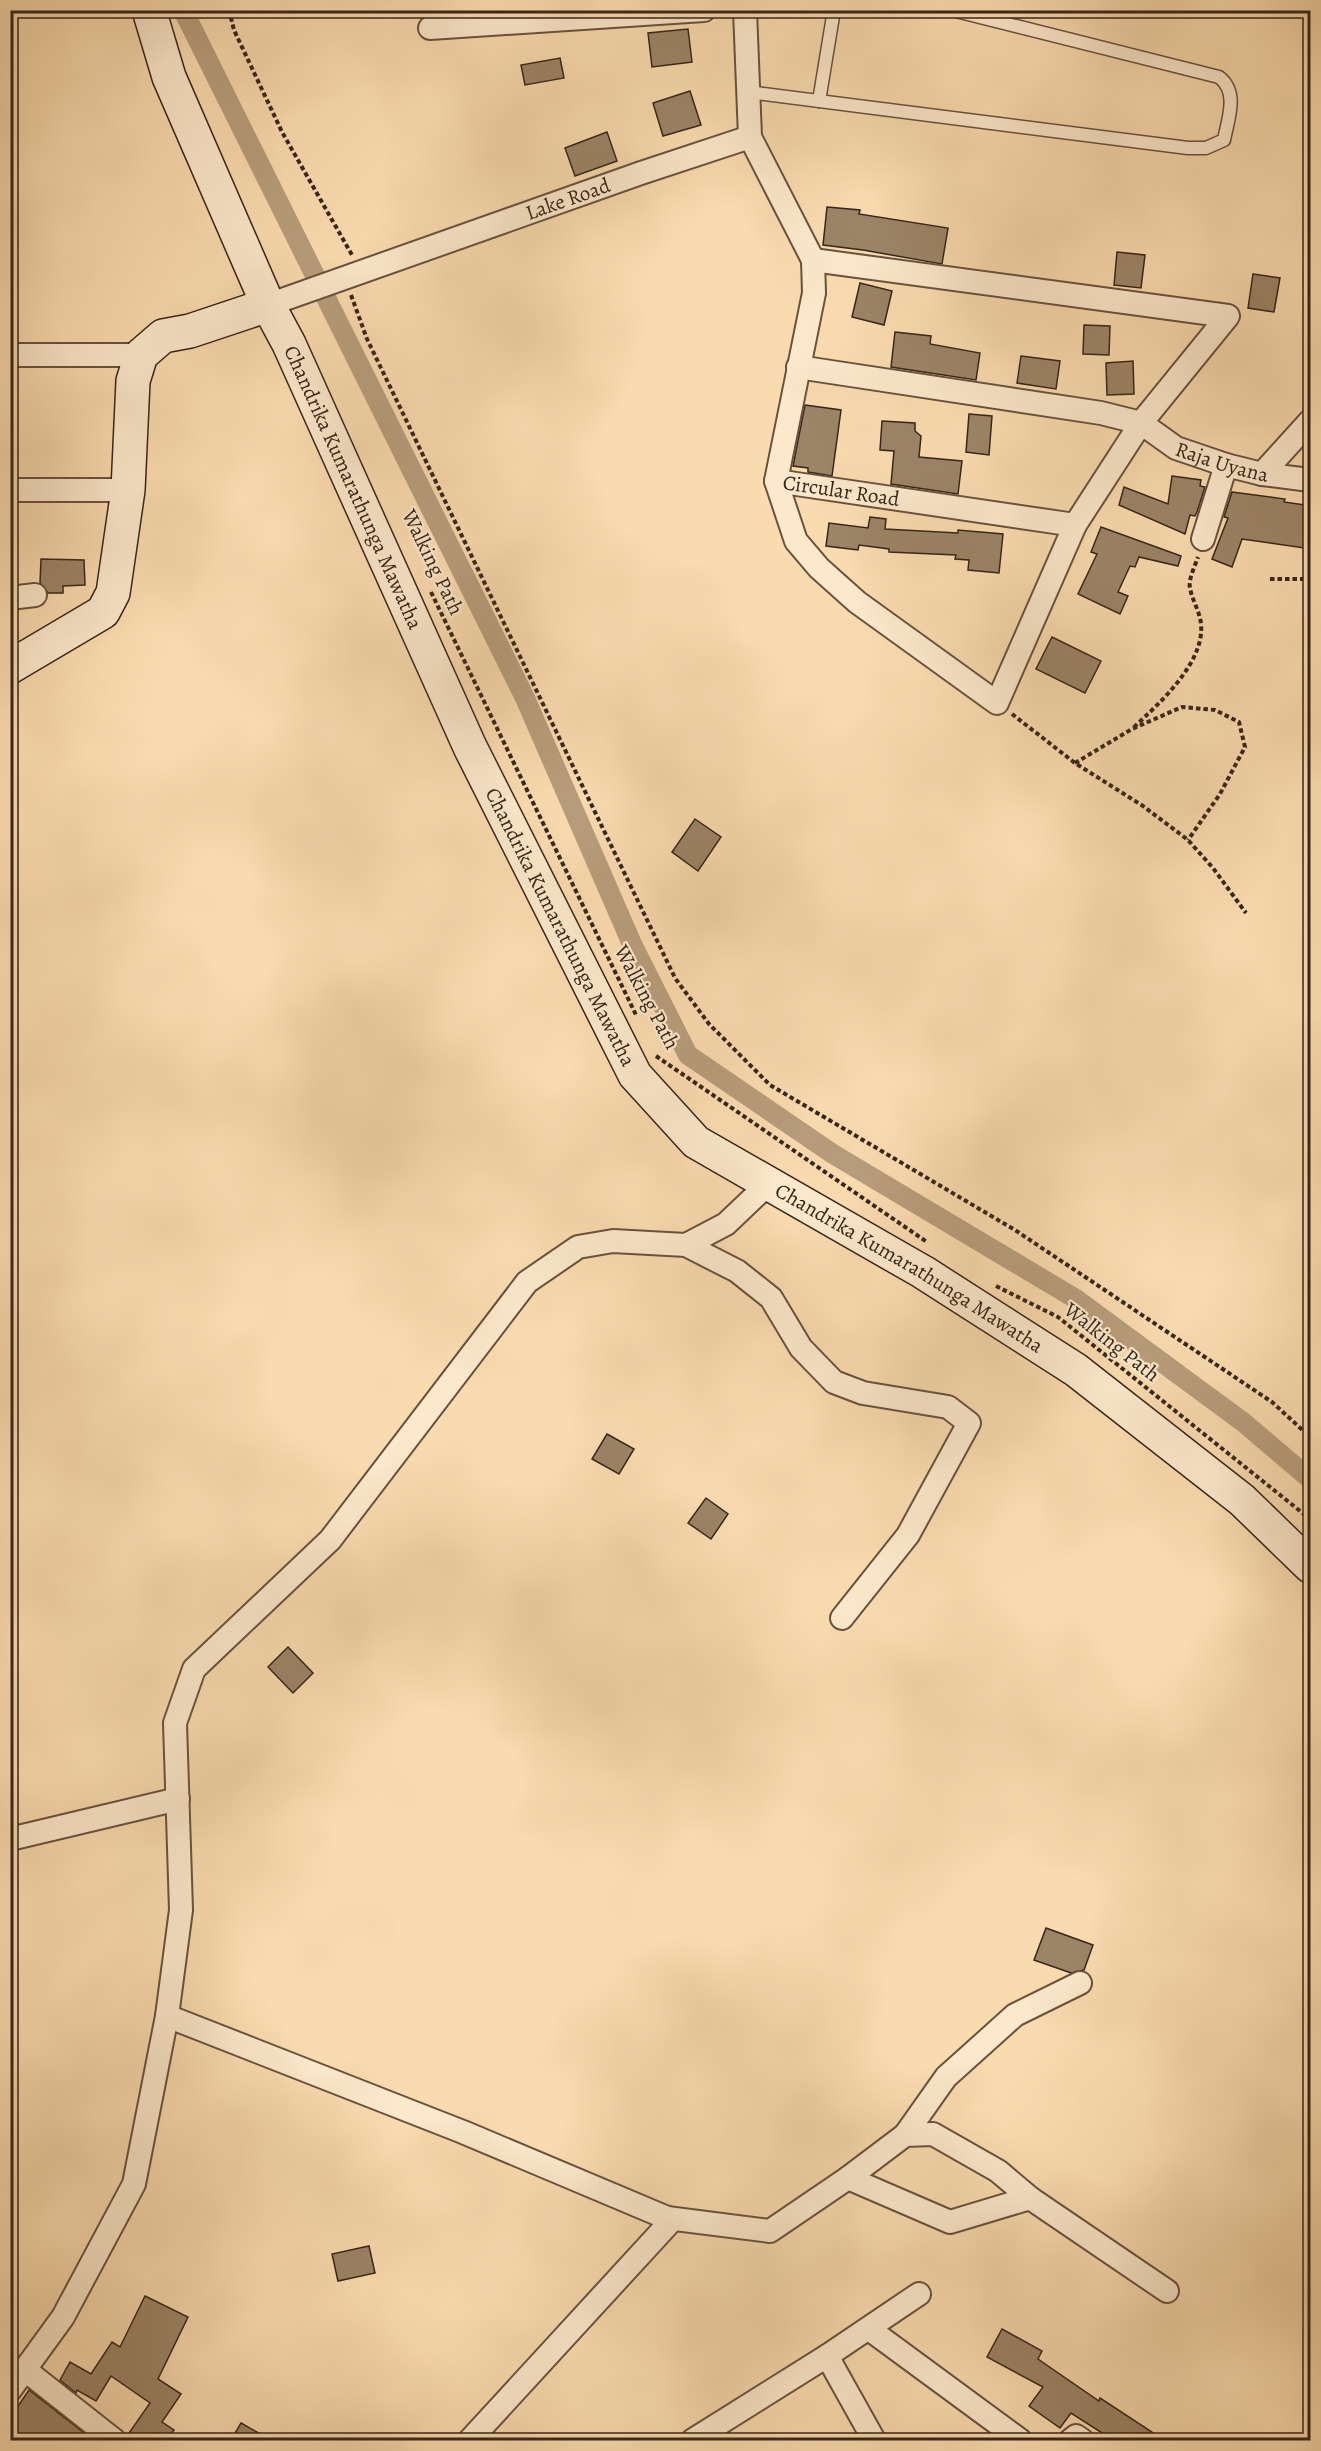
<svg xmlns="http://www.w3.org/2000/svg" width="1321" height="2451" viewBox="0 0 1321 2451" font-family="Alegreya,serif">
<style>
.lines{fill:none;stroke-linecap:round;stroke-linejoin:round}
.canal{stroke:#b89d7c;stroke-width:20}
.building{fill:#9c8467;stroke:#372519;stroke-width:1.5}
.lane-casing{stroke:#68523e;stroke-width:15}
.street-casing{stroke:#68523e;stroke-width:26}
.secondary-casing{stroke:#372519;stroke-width:36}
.path{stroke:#372519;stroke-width:4;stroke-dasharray:4.5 3;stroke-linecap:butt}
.lane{stroke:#fce8cb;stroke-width:12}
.street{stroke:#fce8cb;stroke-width:22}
.secondary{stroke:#fce8cb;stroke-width:33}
.labels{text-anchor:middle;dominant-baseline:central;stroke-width:4.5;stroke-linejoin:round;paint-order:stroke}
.street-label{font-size:21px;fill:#372519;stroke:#fce8cb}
</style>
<rect width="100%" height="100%" fill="#fadbaf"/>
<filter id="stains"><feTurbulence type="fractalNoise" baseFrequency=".00333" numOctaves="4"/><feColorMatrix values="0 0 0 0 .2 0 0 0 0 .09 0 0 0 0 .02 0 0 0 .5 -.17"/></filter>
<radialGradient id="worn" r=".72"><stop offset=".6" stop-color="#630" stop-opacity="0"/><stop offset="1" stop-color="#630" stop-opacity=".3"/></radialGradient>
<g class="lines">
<polyline class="canal" points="183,10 525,698 632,944 688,1055 833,1154 1076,1299 1243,1422 1310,1479"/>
</g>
<g class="building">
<polygon points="688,29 692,62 652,67 648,33"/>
<polygon points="560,58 564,78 525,85 521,65"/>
<polygon points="690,91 701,125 663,136 653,103"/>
<polygon points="607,132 617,161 575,176 565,148"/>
<polygon points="827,207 860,210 859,214 948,228 942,264 863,250 823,245"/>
<polygon points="1117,252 1145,255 1141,288 1114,285"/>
<polygon points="1253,274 1280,278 1274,312 1248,308"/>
<polygon points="860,283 892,291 884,325 852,317"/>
<polygon points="1084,325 1110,326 1109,355 1083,354"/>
<polygon points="895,332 931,336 930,344 980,353 976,380 891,367"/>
<polygon points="1021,356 1060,361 1056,389 1017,383"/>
<polygon points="1133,361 1134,394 1107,395 1106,363"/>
<polygon points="805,405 841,410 832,476 808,472 808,468 793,466"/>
<polygon points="969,414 992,416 989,455 966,452"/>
<polygon points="882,421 915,423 915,431 921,436 919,457 962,461 958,494 891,484 894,451 880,450"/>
<polygon points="1172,476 1201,480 1200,486 1205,487 1197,512 1195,516 1190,515 1185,534 1119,505 1124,487 1168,504"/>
<polygon points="1232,492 1285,499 1284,502 1311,506 1311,549 1242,539 1232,567 1212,559 1228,518 1224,517"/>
<polygon points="870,517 886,519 885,529 958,533 958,530 1003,534 999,573 968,570 969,560 955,559 956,555 889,552 889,549 859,545 858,550 826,546 829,523 868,528"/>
<polygon points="1101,527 1181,556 1178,566 1139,557 1135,567 1130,566 1118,592 1128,596 1120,614 1078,594 1097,554 1091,552"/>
<polygon points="41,559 84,560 85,585 63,586 63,593 48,593 40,583"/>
<polygon points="1052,637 1101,661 1085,693 1036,669"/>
<polygon points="695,819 721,837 698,871 672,852"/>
<polygon points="607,1434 634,1449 619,1474 592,1459"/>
<polygon points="706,1498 728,1514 711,1539 688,1523"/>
<polygon points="288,1647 313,1673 293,1693 268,1667"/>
<polygon points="1046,1928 1093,1945 1084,1970 1071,1973 1034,1960"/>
<polygon points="369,2246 375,2273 338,2281 332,2254"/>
<polygon points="145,2296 188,2317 158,2379 181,2394 162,2422 174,2430 167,2440 127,2440 127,2436 150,2403 111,2376 96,2401 77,2390 76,2393 60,2380 70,2362 91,2374 112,2342 120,2347"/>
<polygon points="1002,2329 1042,2351 1038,2359 1099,2401 1100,2398 1164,2440 1113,2440 1071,2413 1060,2428 1029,2406 1043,2387 987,2357"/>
<polygon points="29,2390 93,2440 10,2440 10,2418"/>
<polygon points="241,2423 271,2440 231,2440"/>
</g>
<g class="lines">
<defs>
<g id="lane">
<path d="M 748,92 L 1188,148 L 1206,148 L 1224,140 C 1228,119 1239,92 1219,77 L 952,10"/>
<polyline points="819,101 834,10"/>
</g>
<g id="street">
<path id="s1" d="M 745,10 L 750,137 L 813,260 L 814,293 L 776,481 L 1075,525 L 1141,423 L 1176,448 L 1226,465 L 1262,474 L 1310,480"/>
<polyline points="430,28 704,10"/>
<path id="s2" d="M 268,305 L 641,173 L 750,137"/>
<polyline points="10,355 141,355"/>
<polyline points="798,367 1101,413 1141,423 1228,316 813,260"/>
<polyline points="1262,474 1310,421"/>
<polyline points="776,481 796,541 819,568 857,602 997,703 1075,525"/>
<polyline points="10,490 128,490"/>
<polyline points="1203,539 1226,465"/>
<polyline points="10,598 35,595"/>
<polyline points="686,1245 726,1224 768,1184"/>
<polyline points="10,1839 178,1799"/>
<polyline points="167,2016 463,2132 672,2220 470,2440"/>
<polyline points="905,2135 946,2077 1015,2015 1080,1983"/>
<polyline points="848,2178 905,2135 933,2134 998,2171 1030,2198"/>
<polyline points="667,2218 770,2231 848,2178 950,2222 1030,2198 1167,2291"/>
<polyline points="869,2329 1020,2440"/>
<polyline points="827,2356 874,2440"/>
<polyline points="24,2369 114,2440"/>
<polyline points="10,2390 63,2317 134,2184 167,2016 181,1910 175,1723 194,1669 330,1540 527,1282 578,1247 613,1241 686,1245 737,1271 771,1298 801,1348 834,1382 863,1393 948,1407 969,1423 908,1535 842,1618"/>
<polyline points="693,2440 827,2356 919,2294"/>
<polyline points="1071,2440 1076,2436 1082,2440"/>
</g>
<g id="secondary">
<path id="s3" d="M 149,10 L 169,77 L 268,305 L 289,344 L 470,747 L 635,1075 L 696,1142 L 923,1272 L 1076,1370 L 1242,1500 L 1310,1566"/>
<polyline points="10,667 103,612 113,593 128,490 133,381 141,355 163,336 190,331 268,305"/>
</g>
</defs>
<use href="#lane" class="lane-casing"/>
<use href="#street" class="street-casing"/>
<use href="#secondary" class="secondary-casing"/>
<g class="path">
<polyline points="229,10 234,30 282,132 352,255"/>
<polyline points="351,295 367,339 675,978 709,1024 770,1085 1015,1230 1272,1402 1310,1437"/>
<polyline points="1270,579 1310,579"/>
<polyline points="431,592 636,1015"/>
<polyline points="1012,714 1075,763 1143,806 1188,840 1213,868 1246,913"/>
<path d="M 1134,727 C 1160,703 1205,662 1201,624 C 1200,612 1192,600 1190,588 C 1188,580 1195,566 1198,557"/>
<polyline points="1075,763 1132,729 1182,707 1215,710 1239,722 1245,747 1220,794 1188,840"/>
<polyline points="656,1056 927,1242"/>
<polyline points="996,1286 1058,1317 1310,1519"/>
</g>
<use href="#lane" class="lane"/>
<use href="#street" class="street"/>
<use href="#secondary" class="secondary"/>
</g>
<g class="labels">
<g class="street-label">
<text stroke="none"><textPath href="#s2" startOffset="318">Lake Road</textPath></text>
<text stroke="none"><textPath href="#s1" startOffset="1005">Raja Uyana</textPath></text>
<text stroke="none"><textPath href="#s3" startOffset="520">Chandrika Kumarathunga Mawatha</textPath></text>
<text stroke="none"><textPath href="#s1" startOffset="556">Circular Road</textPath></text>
<text transform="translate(433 562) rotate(64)">Walking Path</text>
<text stroke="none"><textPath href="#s3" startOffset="1006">Chandrika Kumarathunga Mawatha</textPath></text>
<text transform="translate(647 997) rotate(62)">Walking Path</text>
<text stroke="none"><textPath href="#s3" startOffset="1510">Chandrika Kumarathunga Mawatha</textPath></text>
<text transform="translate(1112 1342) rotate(38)">Walking Path</text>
</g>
</g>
<rect width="1321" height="2451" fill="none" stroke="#fadbaf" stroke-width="36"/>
<rect x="12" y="12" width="1297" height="2427" fill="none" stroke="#372519" stroke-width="3"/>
<rect x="18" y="18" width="1285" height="2415" fill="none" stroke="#372519" stroke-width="1.5"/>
<rect width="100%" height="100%" filter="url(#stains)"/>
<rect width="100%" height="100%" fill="url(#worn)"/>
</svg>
